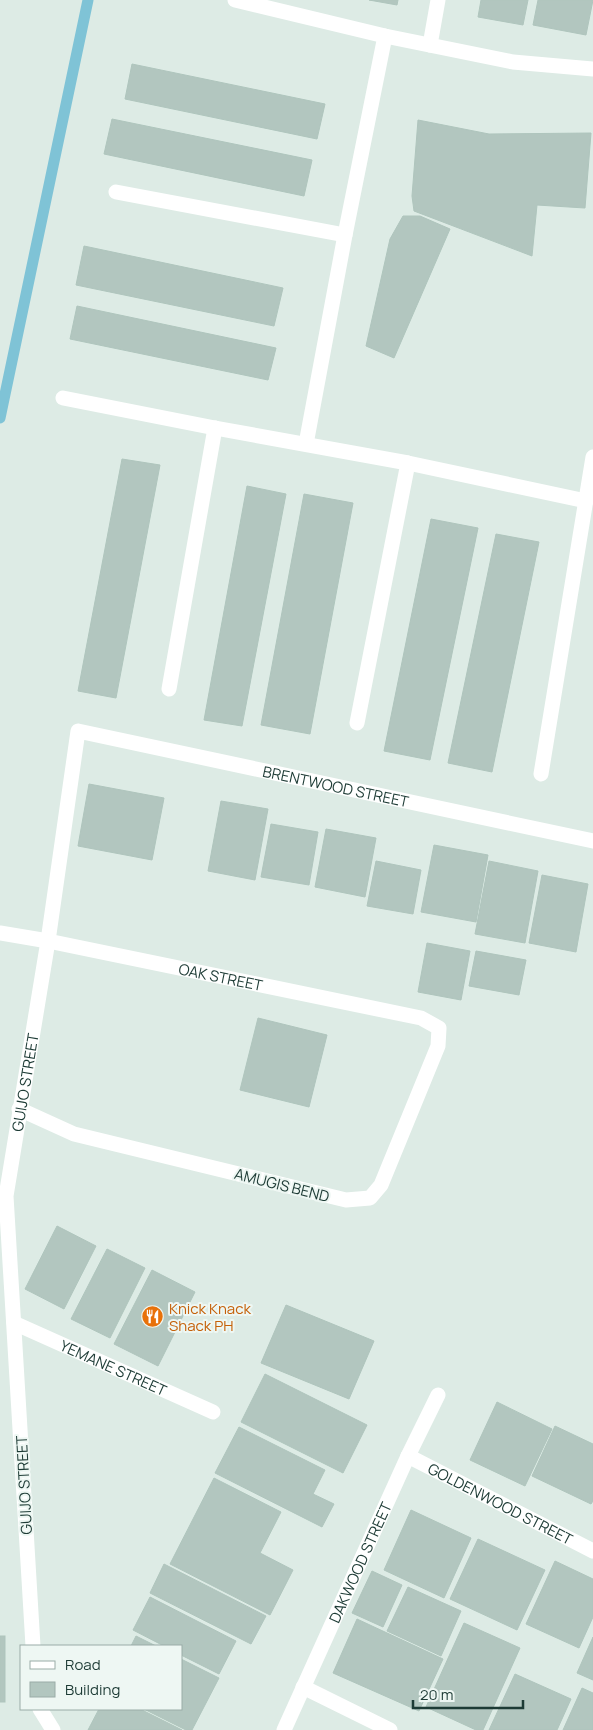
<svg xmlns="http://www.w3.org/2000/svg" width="593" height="1730" viewBox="0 0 593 1730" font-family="Manrope,sans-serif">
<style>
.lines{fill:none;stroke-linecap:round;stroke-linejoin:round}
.stream{stroke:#7fc3d6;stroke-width:11}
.building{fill:#b2c6bf;stroke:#afc5bd}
.minor{stroke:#fff;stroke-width:15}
.labels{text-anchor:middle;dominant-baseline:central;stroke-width:4;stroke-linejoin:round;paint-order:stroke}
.street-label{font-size:15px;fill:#1d3b35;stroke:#eef7f3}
.food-label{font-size:15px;fill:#c56008;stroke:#eef7f3;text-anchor:start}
</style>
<rect width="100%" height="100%" fill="#ddebe5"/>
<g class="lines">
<polyline class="stream" points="0,418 88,0"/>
</g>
<g class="building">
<polygon points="369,0 398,0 397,5"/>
<polygon points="481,0 528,0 523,25 478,17"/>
<polygon points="538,0 593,0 586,35 533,25"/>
<polygon points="132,64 325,104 317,139 125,99"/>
<polygon points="112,119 312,160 304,196 104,154"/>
<polygon points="418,120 489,134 591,133 585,208 537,205 532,256 414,211 412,196"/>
<polygon points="403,216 420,216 450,229 394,358 366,346 390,239"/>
<polygon points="84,246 283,288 274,326 76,285"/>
<polygon points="77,306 276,348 268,380 70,339"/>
<polygon points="122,459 160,465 116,698 78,691"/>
<polygon points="247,486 286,494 242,726 204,720"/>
<polygon points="304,494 353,503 310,734 261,725"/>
<polygon points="431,519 478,528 430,760 384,751"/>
<polygon points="496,534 539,542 492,772 448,763"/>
<polygon points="89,784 164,798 152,860 78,846"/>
<polygon points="221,801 268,809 255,880 208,871"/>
<polygon points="271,824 318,832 309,885 261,877"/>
<polygon points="326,829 376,838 365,897 315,887"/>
<polygon points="434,845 488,855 476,922 421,912"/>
<polygon points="376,861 421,870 413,914 367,906"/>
<polygon points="489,861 538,871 525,943 475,934"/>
<polygon points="542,875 588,884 576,952 529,943"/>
<polygon points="427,943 470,951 461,1000 418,992"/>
<polygon points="476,951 526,960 519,995 469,986"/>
<polygon points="258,1018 327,1035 309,1107 240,1090"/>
<polygon points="57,1226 96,1246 64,1309 25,1289"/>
<polygon points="107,1249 145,1268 110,1338 71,1319"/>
<polygon points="152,1270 195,1292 158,1366 114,1344"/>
<polygon points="286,1305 374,1341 349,1399 261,1363"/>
<polygon points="265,1374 367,1425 343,1473 241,1422"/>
<polygon points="497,1402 552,1429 525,1486 470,1460"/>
<polygon points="555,1426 593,1444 593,1501 591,1504 532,1476"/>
<polygon points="239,1427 325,1470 313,1494 334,1504 322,1527 215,1473"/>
<polygon points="214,1478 281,1512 260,1553 293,1570 270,1615 170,1564"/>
<polygon points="411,1510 471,1538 444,1598 384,1570"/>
<polygon points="478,1539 545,1570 517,1630 450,1599"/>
<polygon points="555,1561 593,1579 593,1617 579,1648 526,1624"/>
<polygon points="164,1564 266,1616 251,1644 150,1593"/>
<polygon points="372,1571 402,1585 383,1627 352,1613"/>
<polygon points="408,1587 461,1611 441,1656 387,1631"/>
<polygon points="150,1597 236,1641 219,1674 181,1655 181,1646 164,1646 133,1630"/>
<polygon points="357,1619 443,1659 419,1711 333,1673"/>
<polygon points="464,1623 520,1648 483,1730 476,1730 426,1707"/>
<rect x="0" y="1636" width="5" height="66"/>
<polygon points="136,1636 156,1646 131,1646"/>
<polygon points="593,1637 593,1680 577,1673"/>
<polygon points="181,1659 219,1678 192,1730 186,1730 144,1709 181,1709"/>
<polygon points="515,1674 571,1699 557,1730 489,1730"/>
<polygon points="582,1688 593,1693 593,1730 563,1730"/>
<polygon points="99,1709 140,1709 182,1730 88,1730"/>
</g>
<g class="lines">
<g class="minor">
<polyline points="235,0 385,36 513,62 593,69"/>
<polyline points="430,45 438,0"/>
<polyline points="116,192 345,235"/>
<polyline points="63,398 215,428 408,463 586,501"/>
<polyline points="306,444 345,235 385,36"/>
<polyline points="169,689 215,428"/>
<polyline points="357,723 408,463"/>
<polyline points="541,774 593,457"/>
<path id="s1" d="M 0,933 L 48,941 L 421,1018 L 439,1028 L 438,1046 L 381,1185 L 370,1198 L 346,1200 L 74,1134 L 19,1109"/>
<path id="s2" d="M 14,1323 L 213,1412"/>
<path id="s3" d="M 408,1456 L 593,1551"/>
<path id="s4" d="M 33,1646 L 6,1196 L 48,941 L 78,731 L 593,841"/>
<polyline points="303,1687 390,1730"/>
<polyline points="40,1709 53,1730"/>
<path id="s5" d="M 284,1730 L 408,1456 L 438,1395"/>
</g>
</g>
<defs>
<symbol id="restaurant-disc" viewBox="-11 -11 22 22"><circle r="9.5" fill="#e8710a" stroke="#eef7f3"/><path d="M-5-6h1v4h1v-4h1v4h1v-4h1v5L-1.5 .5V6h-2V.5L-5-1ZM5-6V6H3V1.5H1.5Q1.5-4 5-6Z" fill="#fff"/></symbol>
</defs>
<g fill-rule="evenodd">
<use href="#restaurant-disc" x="140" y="1304" width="25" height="25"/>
</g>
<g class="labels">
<g class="street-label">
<text stroke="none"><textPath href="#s4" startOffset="1185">BRENTWOOD STREET</textPath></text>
<text stroke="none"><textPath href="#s1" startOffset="225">OAK STREET</textPath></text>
<text stroke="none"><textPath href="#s4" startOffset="566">GUIJO STREET</textPath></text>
<text transform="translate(282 1185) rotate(14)">AMUGIS BEND</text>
<text stroke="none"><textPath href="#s2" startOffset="109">YEMANE STREET</textPath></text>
<text transform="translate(24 1485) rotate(-93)">GUIJO STREET</text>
<text stroke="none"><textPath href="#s3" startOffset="104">GOLDENWOOD STREET</textPath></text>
<text stroke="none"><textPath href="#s5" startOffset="184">DAKWOOD STREET</textPath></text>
</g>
<g class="food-label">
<text x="169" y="1308">Knick Knack<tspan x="169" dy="17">Shack PH</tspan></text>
</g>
</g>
<rect x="20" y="1645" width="162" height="65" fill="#eef7f3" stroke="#9aaca7"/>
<rect x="30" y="1661" width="25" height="8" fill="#ffffff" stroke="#9aaca7"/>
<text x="65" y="1670" font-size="15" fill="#1d3b35">Road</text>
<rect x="30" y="1682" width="25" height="15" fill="#b2c6bf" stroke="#9aaca7"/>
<text x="65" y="1695" font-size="15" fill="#1d3b35">Building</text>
<path d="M413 1700v8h110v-8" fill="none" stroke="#1d3b35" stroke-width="2.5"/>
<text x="420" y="1700" font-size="15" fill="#1d3b35" stroke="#eef7f3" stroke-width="4" paint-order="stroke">20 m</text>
</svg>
